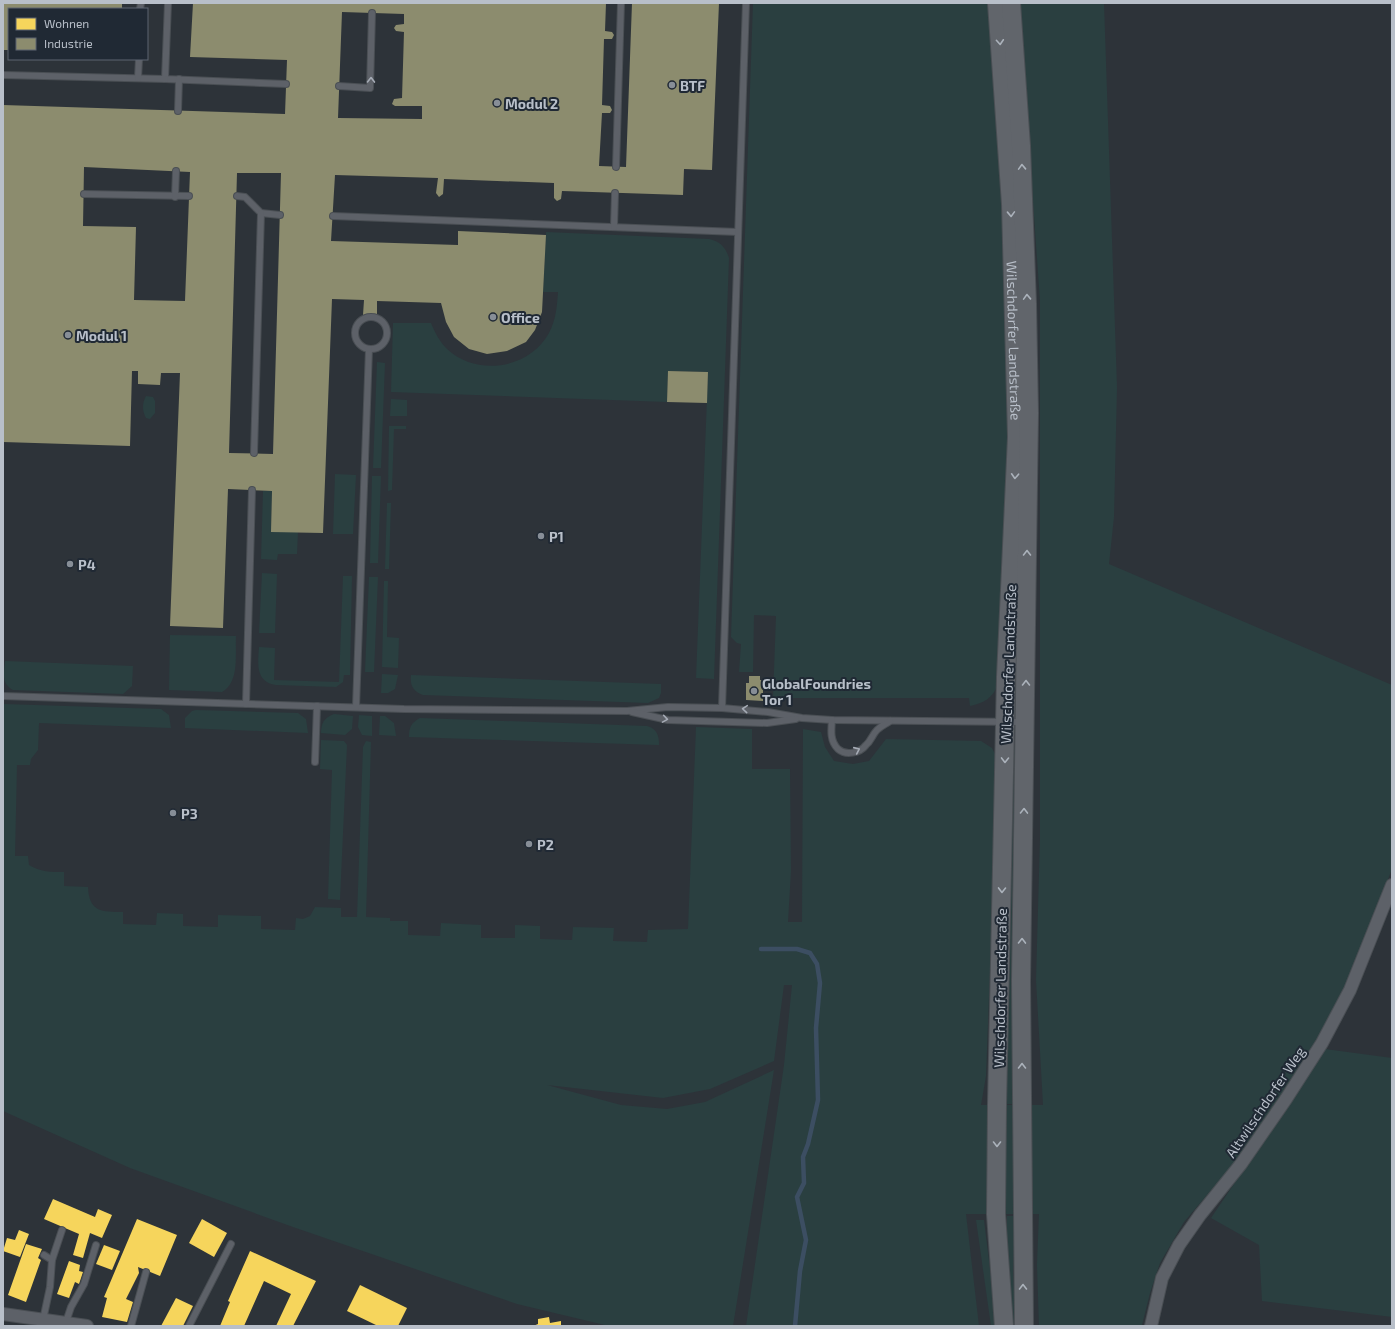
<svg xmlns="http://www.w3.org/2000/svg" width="1395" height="1329" viewBox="0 0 1395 1329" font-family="'Exo 2',sans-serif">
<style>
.green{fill:#2a3f40}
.homes{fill:#f6d55c}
.industry{fill:#8c8c6e;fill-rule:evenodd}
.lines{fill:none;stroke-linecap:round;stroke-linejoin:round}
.stream{stroke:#3c4e62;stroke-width:4.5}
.service-casing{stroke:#4a4f54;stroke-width:8}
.minor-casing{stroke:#4a4f54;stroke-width:14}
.secondary-casing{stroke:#4a4f54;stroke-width:20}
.service{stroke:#5d6168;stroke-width:6}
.minor{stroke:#5d6168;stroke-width:12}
.secondary{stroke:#61656b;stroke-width:18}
.oneway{stroke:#abb2bb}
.oneway2{stroke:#a6acb6}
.poi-dot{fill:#878e97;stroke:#202934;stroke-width:1.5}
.labels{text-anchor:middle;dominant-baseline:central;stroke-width:4;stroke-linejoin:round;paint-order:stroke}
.poi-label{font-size:14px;font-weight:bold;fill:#b8bfc9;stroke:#202934;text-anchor:start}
.street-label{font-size:14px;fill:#b8bfc9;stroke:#202934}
</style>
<rect width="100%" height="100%" fill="#2d3339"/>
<g class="green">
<path d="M 753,3 L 993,3 L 1008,255 L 1009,415 L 998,684 C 993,698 984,703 970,706 L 969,698 L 773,698 L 776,616 L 754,615 L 753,672 L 739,672 L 741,644 L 737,643 L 731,637 Z"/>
<path d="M 1019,3 L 1104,3 L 1117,387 L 1114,517 L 1109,564 L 1392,685 L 1392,869 L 1346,987 L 1312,1049 L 1259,1134 L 1184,1222 L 1160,1263 L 1150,1293 L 1142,1325 L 1039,1326 L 1037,1265 L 1039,1214 L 966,1214 L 979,1326 L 746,1326 L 784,1065 L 792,985 L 784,985 L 774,1061 L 710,1089 L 663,1098 L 547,1085 L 621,1105 L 667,1109 L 705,1102 L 774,1070 L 733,1326 L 609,1326 L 517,1304 L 293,1227 L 130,1168 L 3,1111 L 3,704 L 161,709 L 169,715 L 171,728 L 39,723 L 38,750 L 31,759 L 30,765 L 17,765 L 15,856 L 28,856 L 29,865 C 40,872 51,872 64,872 L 64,886 L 88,887 C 89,912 102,912 123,912 L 123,924 L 156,925 L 157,913 L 183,914 L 183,926 L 218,927 L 218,915 L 261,916 L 261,929 L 295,930 L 296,918 L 303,919 L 310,916 L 315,907 L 341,908 L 341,917 L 357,917 L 363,747 L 366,741 L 371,742 L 366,917 L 390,918 L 390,921 L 408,921 L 408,935 L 440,936 L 441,923 L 481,925 L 481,938 L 515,938 L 515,925 L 540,926 L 540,939 L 572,940 L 573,927 L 614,928 L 613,941 L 647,942 L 648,930 L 688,929 L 696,727 L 752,729 L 752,769 L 790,769 L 791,871 L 788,922 L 802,922 L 803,729 L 821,732 L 825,747 L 834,761 L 853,764 L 869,761 L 886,739 L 981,741 L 992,748 L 998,760 L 986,1076 L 981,1105 L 1043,1105 L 1036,980 L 1040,838 L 1040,301 Z"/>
<path d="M 546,232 L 709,239 C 720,241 726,248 729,258 L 714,679 L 696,678 L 708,372 L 668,371 L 667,402 L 391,392 L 393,323 L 431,323 C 435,333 440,342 447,349 C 477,377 529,369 549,333 C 556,320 557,306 558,292 L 543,292 Z"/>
<polygon points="377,362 385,363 381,468 373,468"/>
<path d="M 146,396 L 153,397 L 155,401 L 155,413 L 150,419 L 146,418 C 142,411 142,403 146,396 Z"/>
<polygon points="391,399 407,400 407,416 390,416"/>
<polygon points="389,426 406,426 406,429 394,429 392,490 388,491"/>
<polygon points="335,474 356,475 353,534 333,534"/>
<polygon points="372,476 381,476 378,563 370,563"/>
<polygon points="263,491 272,491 271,531 298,532 297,554 278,554 277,560 261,559"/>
<polygon points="387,503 391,503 389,569 385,569"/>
<polygon points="262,573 277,574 275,633 259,633"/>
<path d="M 343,576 L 352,576 L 350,675 L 344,675 L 343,682 L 336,687 L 276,685 C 255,682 258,663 259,647 L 275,648 L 274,680 L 339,682 Z"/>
<polygon points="369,577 378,577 374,672 365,672"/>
<polygon points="384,581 388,581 387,637 399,638 398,668 382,667"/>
<path d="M 170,635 L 236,636 C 235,654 240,682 222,692 L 169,690 Z"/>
<path d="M 5,661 L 133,666 L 132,686 L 123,694 L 13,690 C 1,683 4,674 5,661 Z"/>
<polygon points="382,674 398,675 395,689 388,693 381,693"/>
<path d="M 411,675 L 661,684 L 661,693 L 659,698 L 648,703 L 423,695 C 413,691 410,686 411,675 Z"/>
<polygon points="196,710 298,713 306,719 308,733 185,728 185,718 192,711"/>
<path d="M 334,714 L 353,716 L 352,729 L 345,735 L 321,733 C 321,723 324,718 334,714 Z"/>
<polygon points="359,715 372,716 372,736 362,735 358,727"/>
<polygon points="380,716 385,716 394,723 396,736 379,735"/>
<path d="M 420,718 L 647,726 C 657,729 659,735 659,745 L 409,737 C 409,727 411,723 420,718 Z"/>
<polygon points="321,740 344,741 347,745 340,900 328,899 332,770 320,769"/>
<polygon points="1015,749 1017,749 1015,1104 1006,1104 1013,750"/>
<polygon points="1325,1049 1392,1058 1392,1317 1262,1301 1259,1245 1211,1218"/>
<polygon points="1007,1216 1015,1216 1013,1273 1016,1326 1011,1326 1007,1253"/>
<polygon points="976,1220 984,1220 997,1326 991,1326"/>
</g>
<g class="homes">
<polygon points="53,1199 95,1217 98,1209 112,1215 102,1238 90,1233 83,1258 73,1255 79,1234 44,1219"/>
<polygon points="137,1219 177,1235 160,1276 138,1267 139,1273 126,1299 133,1302 127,1322 102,1317 107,1298 104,1297"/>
<polygon points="202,1219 227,1233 214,1257 189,1243"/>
<polygon points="19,1230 29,1234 20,1257 3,1251 7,1238 15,1240"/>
<polygon points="26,1244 42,1249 38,1258 41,1260 26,1302 8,1295"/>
<polygon points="104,1245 120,1251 112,1270 96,1264"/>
<polygon points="250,1251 316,1281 293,1326 276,1326 291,1294 264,1281 244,1326 220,1326 230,1302 228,1301"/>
<polygon points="69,1261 80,1265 79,1271 83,1272 79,1284 75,1282 69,1298 57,1294"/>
<polygon points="360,1285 407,1308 398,1326 378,1326 347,1311"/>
<polygon points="176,1298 193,1306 183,1326 161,1326"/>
<polygon points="549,1317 550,1323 561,1321 561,1326 533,1326 538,1324 538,1319"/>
</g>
<g class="industry">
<polygon points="3,3 122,3 122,9 9,9 9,50 3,50"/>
<path d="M 193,3 L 606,3 L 605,31 L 612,32 L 614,35 L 612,39 L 604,39 L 602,105 L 610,106 L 612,110 L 610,113 L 602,113 L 599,166 L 626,167 L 632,3 L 719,3 L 712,170 L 684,169 L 683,195 L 562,191 L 561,199 L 557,201 L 554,198 L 554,183 L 444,179 L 443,194 L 439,197 L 436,193 L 438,178 L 335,175 L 331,241 L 458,245 L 458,231 L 546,235 L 542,312 L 535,330 L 526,342 L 507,351 L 487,354 L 469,349 L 454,337 L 446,322 L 441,303 L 377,301 L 377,315 L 363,315 L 364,300 L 332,299 L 323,533 L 271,532 L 272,491 L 228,489 L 223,628 L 170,626 L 180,373 L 161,373 L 160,385 L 138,384 L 138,371 L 132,371 L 130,446 L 3,442 L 3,105 L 285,114 L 287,60 L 190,57 ZM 342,12 L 404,14 L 404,24 L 396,25 L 394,28 L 396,31 L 404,32 L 402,98 L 394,99 L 392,104 L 395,106 L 422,106 L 422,119 L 338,118 ZM 84,167 L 190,172 L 185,301 L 134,300 L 136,227 L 83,226 ZM 237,173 L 281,173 L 273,454 L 229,453 Z"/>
<polygon points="668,371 708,372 707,403 667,402"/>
<polygon points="749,676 760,676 760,680 763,680 763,701 746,700 746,683 749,683"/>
</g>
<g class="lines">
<polyline class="stream" points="761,949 797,949 810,953 817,964 820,983 816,1028 818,1100 808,1144 803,1157 804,1183 797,1197 806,1240 800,1271 795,1326"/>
<defs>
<g id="service">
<polyline points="168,3 165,79 286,84"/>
<polyline points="140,9 141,3"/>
<polyline points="3,75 165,79"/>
<polyline points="138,78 139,59"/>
<polyline points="339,86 370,88 372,13"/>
<polyline points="178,111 179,79"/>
<polyline points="616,167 621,3"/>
<polyline points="84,194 189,196"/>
<polyline points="237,196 245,197 261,213 280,215"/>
<polyline points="175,197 176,171"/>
<polyline points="333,216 738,232"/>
<polyline points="614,227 615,193"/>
<circle cx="371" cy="333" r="16"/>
<polyline points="254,453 261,213"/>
<polyline points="3,696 404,709 627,711 668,707 722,708 768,712 802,718 832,720 1023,722"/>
<polyline points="246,704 252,490"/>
<polyline points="356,707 369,349"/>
<polyline points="722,708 746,3"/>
<polyline points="632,712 668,720 767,723 796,719"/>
<path d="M 832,720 C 831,731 830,741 838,749 C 846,756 860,753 866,745 C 871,741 872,735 877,730 C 881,726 886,724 890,721"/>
<polyline points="315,762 317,706"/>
<polyline points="44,1255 52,1260"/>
<polyline points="43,1320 50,1287 52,1260 62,1230"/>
<polyline points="66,1322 71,1307 84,1284 96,1245"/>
<polyline points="131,1326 146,1272"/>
<polyline points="189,1326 231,1244"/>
</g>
<g id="minor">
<polyline points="3,1314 87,1326"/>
<polyline points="1151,1326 1162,1278 1179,1245 1200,1215 1241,1164 1286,1099 1322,1043 1350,990 1392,885"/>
</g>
<g id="secondary">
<path id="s1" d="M 997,3 L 1011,204 L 1017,437 L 1006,677 L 997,1105 L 996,1214 L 1004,1326"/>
<polyline points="1011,3 1021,146 1027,304 1029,413 1021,980 1024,1326"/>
</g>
</defs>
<use href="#service" class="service-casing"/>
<use href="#minor" class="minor-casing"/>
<use href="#secondary" class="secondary-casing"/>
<use href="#service" class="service"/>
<use href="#minor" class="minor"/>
<use href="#secondary" class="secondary"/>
</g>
<defs><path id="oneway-chevron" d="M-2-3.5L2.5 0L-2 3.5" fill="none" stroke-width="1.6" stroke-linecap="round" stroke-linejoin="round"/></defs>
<g class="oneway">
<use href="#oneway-chevron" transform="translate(1000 42) rotate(86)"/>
<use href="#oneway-chevron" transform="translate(1022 167) rotate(-92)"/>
<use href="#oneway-chevron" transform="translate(1011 214) rotate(88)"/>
<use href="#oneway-chevron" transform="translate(1027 297) rotate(-92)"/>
<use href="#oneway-chevron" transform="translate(1015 476) rotate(93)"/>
<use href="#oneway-chevron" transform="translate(1027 553) rotate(-90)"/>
<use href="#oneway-chevron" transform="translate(1026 683) rotate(-90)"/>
<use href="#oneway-chevron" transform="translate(1005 760) rotate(91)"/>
<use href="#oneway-chevron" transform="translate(1024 811) rotate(-89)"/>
<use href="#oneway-chevron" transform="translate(1002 890) rotate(91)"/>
<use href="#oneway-chevron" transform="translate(1022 941) rotate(-89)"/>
<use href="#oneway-chevron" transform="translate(1022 1066) rotate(-90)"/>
<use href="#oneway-chevron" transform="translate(997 1144) rotate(90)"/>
<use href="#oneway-chevron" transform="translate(1023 1287) rotate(-90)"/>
</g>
<g class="oneway2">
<use href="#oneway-chevron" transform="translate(371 80) rotate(-89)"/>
<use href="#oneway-chevron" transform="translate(745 709) rotate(-175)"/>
<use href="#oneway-chevron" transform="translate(665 719) rotate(9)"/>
<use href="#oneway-chevron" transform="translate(857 750) rotate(-24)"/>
</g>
<g class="poi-dot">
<circle cx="672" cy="85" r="4"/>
<circle cx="497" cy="103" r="4"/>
<circle cx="493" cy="317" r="4"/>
<circle cx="68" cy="335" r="4"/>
<circle cx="541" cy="536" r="4"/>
<circle cx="70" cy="564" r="4"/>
<circle cx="754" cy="691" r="4"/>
<circle cx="173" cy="813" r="4"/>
<circle cx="529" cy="844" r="4"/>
</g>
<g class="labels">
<g class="poi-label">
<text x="680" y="85">BTF</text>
<text x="505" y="103">Modul 2</text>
<text x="501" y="317">Office</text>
<text x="76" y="335">Modul 1</text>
<text x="549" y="536">P1</text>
<text x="78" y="564">P4</text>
<text x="762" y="683">GlobalFoundries<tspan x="762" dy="16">Tor 1</tspan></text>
<text x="181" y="813">P3</text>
<text x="537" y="844">P2</text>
</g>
<g class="street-label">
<text stroke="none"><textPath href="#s1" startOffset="338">Wilschdorfer Landstraße</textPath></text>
<text transform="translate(1008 664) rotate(-88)">Wilschdorfer Landstraße</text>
<text transform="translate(1000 988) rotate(-89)">Wilschdorfer Landstraße</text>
<text transform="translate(1265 1102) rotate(-56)">Altwilschdorfer Weg</text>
</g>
</g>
<rect width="1395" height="1329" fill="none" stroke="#b8bfc9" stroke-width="8"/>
<rect x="8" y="8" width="140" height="52" fill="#202934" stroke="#5d6570"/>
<rect x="16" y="18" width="20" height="12" fill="#f6d55c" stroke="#5d6570"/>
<text x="44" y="28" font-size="12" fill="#b8bfc9">Wohnen</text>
<rect x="16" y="38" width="20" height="12" fill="#8c8c6e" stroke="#5d6570"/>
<text x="44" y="48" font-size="12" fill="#b8bfc9">Industrie</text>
</svg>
